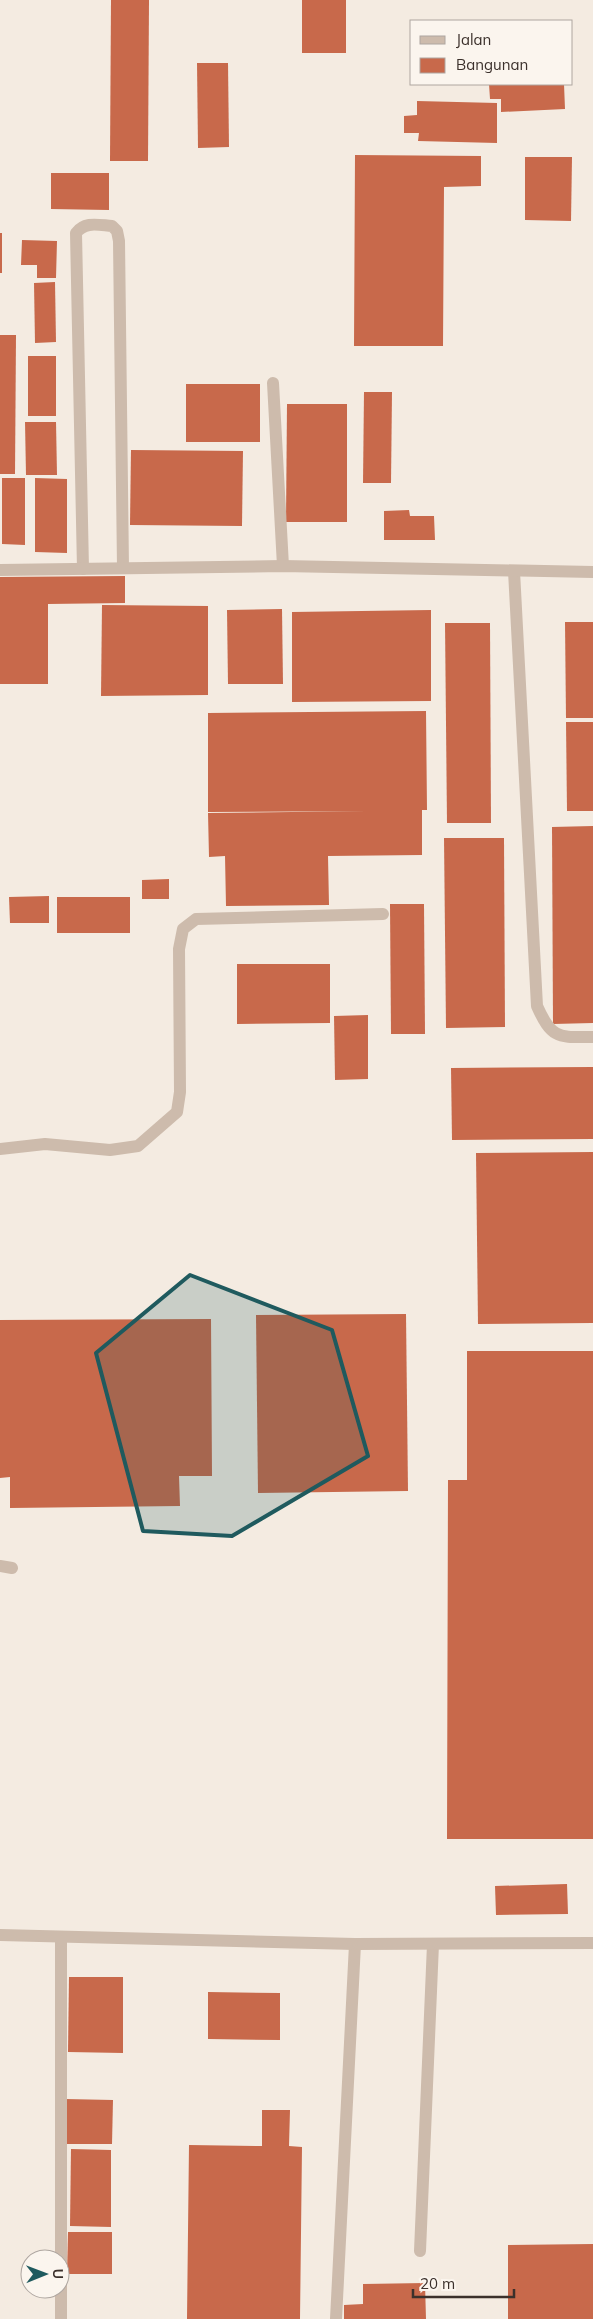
<svg xmlns="http://www.w3.org/2000/svg" width="593" height="2319" viewBox="0 0 593 2319" font-family="Mulish,sans-serif">
<style>
.building{fill:#c8694b}
.lines{fill:none;stroke-linecap:round;stroke-linejoin:round}
.lane{stroke:#cdbbac;stroke-width:12}
.street{stroke:#cdbbac;stroke-width:12}
.marked{fill:#1f5a5e;fill-opacity:0.2;stroke:#1f5a5e;stroke-width:4;stroke-linejoin:round}
</style>
<rect width="100%" height="100%" fill="#f4ebe1"/>
<g class="building">
<polygon points="111,0 149,0 148,161 110,161"/>
<rect x="302" y="0" width="44" height="53"/>
<polygon points="197,63 228,63 229,147 198,148"/>
<polygon points="489,84 564,84 565,109 501,112 501,99 490,99"/>
<polygon points="417,101 497,103 497,143 418,141 419,133 404,133 404,116 417,115"/>
<polygon points="355,155 481,156 481,186 444,187 443,346 354,346"/>
<polygon points="525,157 572,157 571,221 525,220"/>
<polygon points="51,173 109,173 109,210 51,209"/>
<rect x="0" y="233" width="2" height="40"/>
<polygon points="22,240 57,241 56,278 37,278 37,265 21,265"/>
<polygon points="55,282 56,342 35,343 34,283"/>
<polygon points="0,335 16,335 15,474 0,474"/>
<rect x="28" y="356" width="28" height="60"/>
<rect x="186" y="384" width="74" height="58"/>
<polygon points="364,392 392,392 391,483 363,483"/>
<polygon points="287,404 347,404 347,522 286,522"/>
<polygon points="25,422 56,422 57,475 26,475"/>
<polygon points="131,450 243,451 242,526 130,525"/>
<polygon points="2,478 25,478 25,545 2,544"/>
<polygon points="35,478 67,479 67,553 35,552"/>
<polygon points="409,510 410,516 434,516 435,540 384,540 384,511"/>
<polygon points="125,576 125,603 48,604 48,684 0,684 0,577"/>
<polygon points="102,605 208,606 208,695 101,696"/>
<polygon points="282,609 283,684 228,684 227,610"/>
<polygon points="431,610 431,701 292,702 292,612"/>
<polygon points="565,622 593,622 593,718 566,718"/>
<polygon points="445,623 490,623 491,823 447,823"/>
<polygon points="426,711 427,810 422,810 422,855 328,856 329,905 226,906 225,856 209,857 208,813 369,811 208,812 208,713"/>
<polygon points="566,722 593,722 593,811 567,811"/>
<polygon points="593,826 593,1023 553,1024 552,827"/>
<polygon points="444,838 504,838 505,1027 446,1028"/>
<polygon points="169,879 169,899 142,899 142,880"/>
<polygon points="49,896 49,923 10,923 9,897"/>
<rect x="57" y="897" width="73" height="36"/>
<polygon points="390,904 424,904 425,1034 391,1034"/>
<polygon points="237,964 330,964 330,1023 237,1024"/>
<polygon points="368,1015 368,1079 335,1080 334,1016"/>
<polygon points="593,1067 593,1139 452,1140 451,1068"/>
<polygon points="593,1152 593,1323 478,1324 476,1153"/>
<polygon points="406,1314 408,1491 258,1493 256,1315"/>
<polygon points="211,1319 212,1476 179,1476 180,1506 10,1508 10,1477 0,1478 0,1320"/>
<polygon points="467,1351 593,1351 593,1839 447,1839 448,1480 467,1480"/>
<polygon points="567,1884 568,1914 496,1915 495,1886"/>
<polygon points="69,1977 123,1977 123,2053 68,2052"/>
<polygon points="208,1992 280,1993 280,2040 208,2039"/>
<polygon points="65,2099 113,2100 112,2144 64,2144"/>
<polygon points="262,2110 290,2110 289,2146 302,2147 300,2319 187,2319 189,2145 262,2146"/>
<polygon points="71,2149 111,2150 111,2227 70,2226"/>
<polygon points="68,2232 112,2232 112,2274 67,2274"/>
<polygon points="593,2244 593,2319 508,2319 508,2245"/>
<polygon points="425,2283 426,2319 344,2319 344,2305 363,2304 363,2284"/>
</g>
<g class="lines">
<g class="lane">
<path d="M 514,571 L 537,1006 C 552,1040 559,1037 593,1037"/>
<polyline points="0,1149 45,1144 110,1150 138,1146 177,1112 180,1092 179,949 183,929 196,919 383,914"/>
<polyline points="420,2251 433,1944"/>
<polyline points="336,2319 355,1944"/>
</g>
<g class="street">
<polyline points="273,383 283,566"/>
<path d="M 83,569 L 76,233 C 85,221 98,225 112,226 L 117,231 L 119,241 L 123,568"/>
<polyline points="0,570 283,566 593,572"/>
<polyline points="0,1566 12,1568"/>
<polyline points="0,1935 355,1944 593,1943"/>
<polyline points="61,2319 61,1938"/>
</g>
</g>
<path class="marked" d="M 190,1275 L 332,1330 L 368,1456 L 232,1536 L 143,1531 L 96,1353 Z"/>
<rect x="410" y="20" width="162" height="65" fill="#fbf5ee" stroke="#aea6a0"/>
<rect x="420" y="36" width="25" height="8" fill="#cdbbac" stroke="#aea6a0"/>
<text x="456" y="45" font-size="15" fill="#3b302b">Jalan</text>
<rect x="420" y="58" width="25" height="15" fill="#c8694b" stroke="#aea6a0"/>
<text x="456" y="70" font-size="15" fill="#3b302b">Bangunan</text>
<g transform="translate(45 2274) rotate(89)"><circle r="24" fill="#fbf5ee" stroke="#aea6a0"/>
<path d="M0-4L9 19L0 12L-9 19Z" fill="#1f5a5e"/>
<text y="-8" font-size="14" font-weight="bold" text-anchor="middle" fill="#3b302b">U</text>
</g>
<path d="M413 2289v8h101v-8" fill="none" stroke="#3b302b" stroke-width="2.5"/>
<text x="420" y="2289" font-size="15" fill="#3b302b" stroke="#fbf5ee" stroke-width="4" paint-order="stroke">20 m</text>
</svg>
